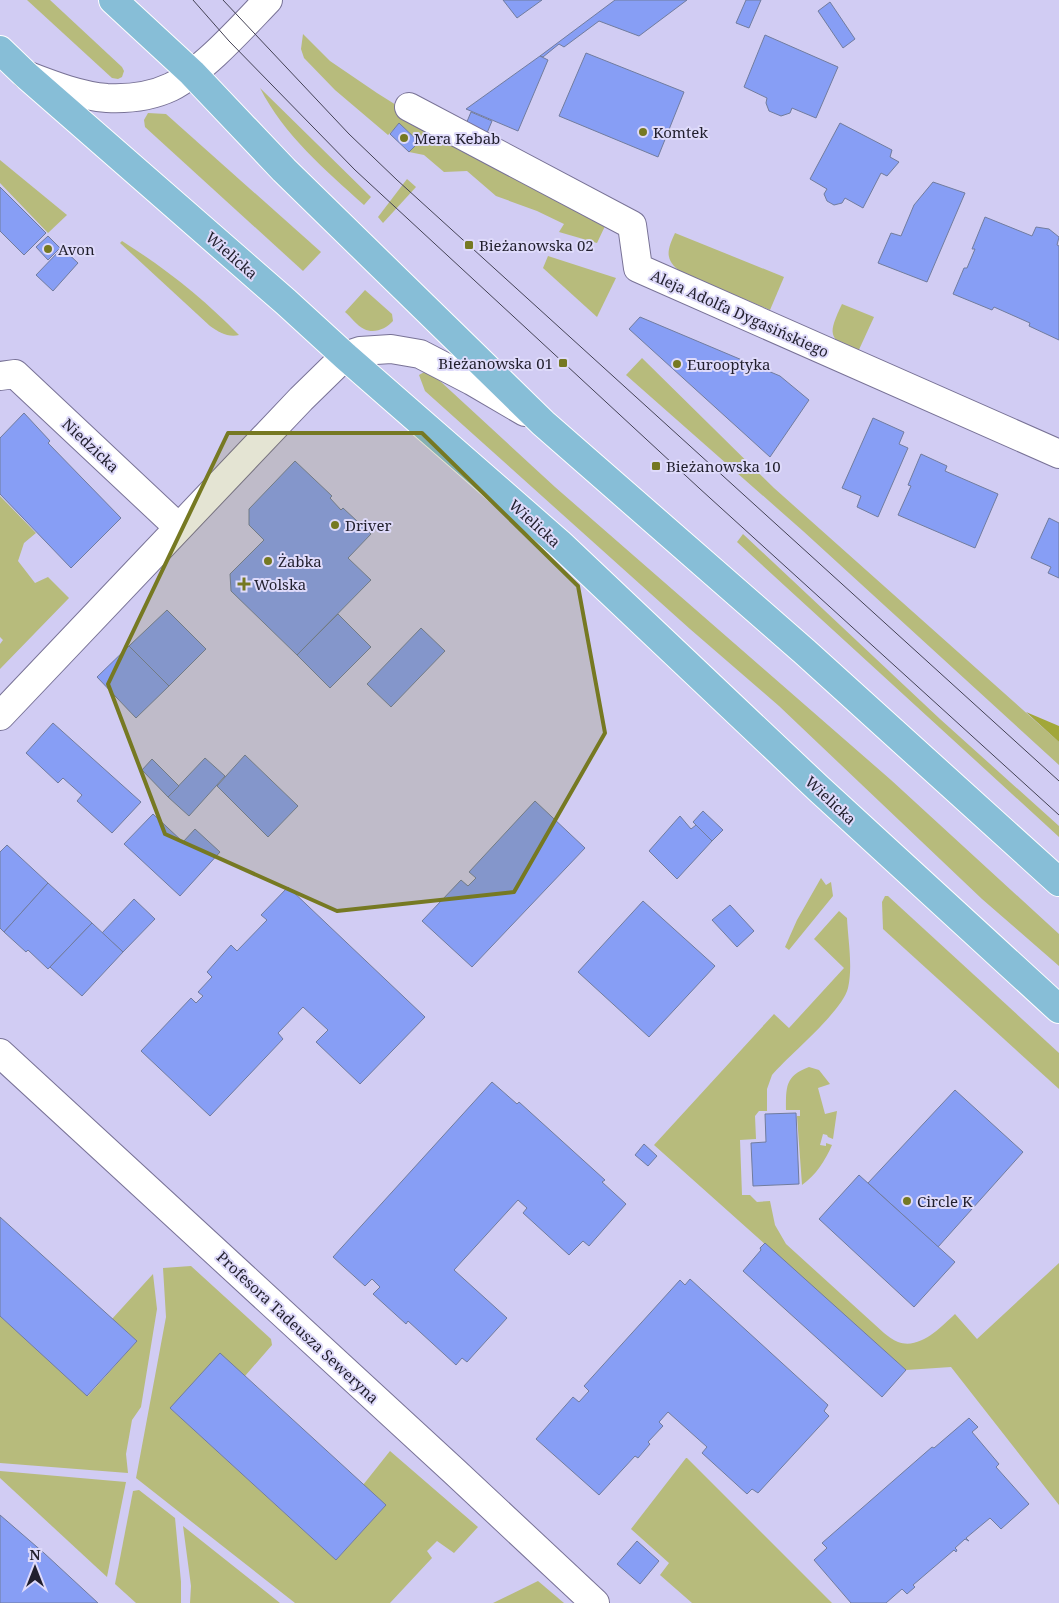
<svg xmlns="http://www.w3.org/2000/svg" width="1059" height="1603" viewBox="0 0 1059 1603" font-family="'Noto Serif',serif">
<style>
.green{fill:#b7bb7c}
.forest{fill:#a2a739}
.building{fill:#879ef5;stroke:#717c9e}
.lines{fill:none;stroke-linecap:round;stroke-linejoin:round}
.minor-casing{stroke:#787296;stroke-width:30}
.major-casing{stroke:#fff;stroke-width:30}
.minor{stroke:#fff;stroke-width:28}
.major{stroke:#87bed7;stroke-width:28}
.tram{stroke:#444255;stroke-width:1}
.marked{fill:#767922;fill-opacity:0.2;stroke:#767922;stroke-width:4;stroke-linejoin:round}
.poi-dot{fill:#767922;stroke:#dedafa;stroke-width:2}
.labels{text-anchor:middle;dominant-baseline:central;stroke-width:4;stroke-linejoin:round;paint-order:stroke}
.poi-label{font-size:15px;fill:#211f2d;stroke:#dedafa;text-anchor:start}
.street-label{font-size:15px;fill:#211f2d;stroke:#dedafa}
</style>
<rect width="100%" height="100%" fill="#d1ccf3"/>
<g class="green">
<polygon points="27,0 50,0 122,67 124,71 122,77 118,79 112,78"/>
<polygon points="303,34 330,61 377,93 420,120 606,224 597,243 559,232 564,224 537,211 496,196 467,171 444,172 424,155 409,152 419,142 399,124 388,135 335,90 304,58 301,49"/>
<path d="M 260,88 L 371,197 L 364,205 C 325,170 284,135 260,88 Z"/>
<polygon points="148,113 166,114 321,252 303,271 145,127 144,120"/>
<polygon points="0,160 67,215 48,233 0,183"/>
<polygon points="407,179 416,187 383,223 378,217"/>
<path d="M 675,233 L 784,277 L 770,310 L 681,272 C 664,260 667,250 675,233 Z"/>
<path d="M 122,241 C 165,268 204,299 239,335 C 229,338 218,332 210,326 L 120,243 Z"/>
<polygon points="548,256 616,278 597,317 543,268"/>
<path d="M 365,290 L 392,314 L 393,321 C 386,329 374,334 364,329 C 357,326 351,317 345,312 Z"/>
<path d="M 842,304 L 874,317 L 857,354 C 827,338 828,334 842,304 Z"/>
<polygon points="642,358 774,488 1059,742 1059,765 803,531 626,375"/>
<polygon points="426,371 440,381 555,487 891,780 1059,934 1059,966 982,899 779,706 690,629 425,391 419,375"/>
<polygon points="0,496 36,533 24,543 18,561 35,583 48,577 69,598 0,669 0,644 3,640 0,637"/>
<polygon points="743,534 940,719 1059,826 1059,837 737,542"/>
<polygon points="821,878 826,885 831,882 833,896 789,950 785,947 797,920"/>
<polygon points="885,896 888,896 1059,1053 1059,1089 883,929 882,902"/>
<path d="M 839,911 L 847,918 C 848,940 853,966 848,988 C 842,1012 790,1054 772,1075 L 767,1089 L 767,1111 L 759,1111 L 755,1116 L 756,1139 L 740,1140 L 742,1195 L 750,1195 L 757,1202 L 770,1201 L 775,1225 L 786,1244 L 884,1333 C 888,1336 893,1340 898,1342 C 920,1350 941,1327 955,1314 L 977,1339 L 1059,1263 L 1059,1505 L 951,1367 L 906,1370 L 654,1145 L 774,1014 L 789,1028 L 844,968 L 814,939 Z"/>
<path d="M 809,1067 L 819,1070 L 830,1084 L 818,1088 L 825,1114 L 837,1111 L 833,1139 L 828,1137 L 827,1135 L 823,1134 L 820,1145 L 826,1146 L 826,1143 L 832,1145 C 825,1161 816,1175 802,1185 L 797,1116 L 800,1116 L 800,1110 L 786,1110 C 786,1087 785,1076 809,1067 Z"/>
<polygon points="191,1266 271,1339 272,1345 245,1376 170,1408 336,1560 386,1505 363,1485 390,1451 478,1527 454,1553 437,1541 427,1551 432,1558 390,1603 295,1603 136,1478 166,1317 163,1268"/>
<polygon points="153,1274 157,1309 141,1407 132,1420 126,1454 128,1473 0,1463 0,1316 88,1396 137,1341 112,1319"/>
<polygon points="686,1458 687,1458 832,1603 692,1603 660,1575 669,1563 631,1529"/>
<polygon points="0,1471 126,1482 107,1577 0,1478"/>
<polygon points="139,1490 175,1518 181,1582 181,1603 136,1603 115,1584 133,1491"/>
<polygon points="183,1526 280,1603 190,1603 191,1586"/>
<polygon points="538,1581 564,1603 493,1603"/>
</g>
<polygon class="forest" points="1026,712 1059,726 1059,742"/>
<g class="building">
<polygon points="503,0 542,0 517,18"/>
<polygon points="615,0 687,0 639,36 599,21 564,47 559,44 543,57 540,56"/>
<polygon points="746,0 761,0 749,28 736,23"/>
<polygon points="830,2 855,39 843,48 818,11"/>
<polygon points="765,35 838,67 816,118 792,108 790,113 781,116 769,111 766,103 767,98 744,87"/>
<polygon points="586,53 684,92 658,157 559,116"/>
<polygon points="540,56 548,60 518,131 466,109"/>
<polygon points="471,112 492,121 487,133 466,124"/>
<polygon points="399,123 419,142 409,152 390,134"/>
<polygon points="840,123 892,150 890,157 899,162 887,176 881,173 863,208 845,198 842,203 834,205 827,201 824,194 827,189 810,179"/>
<polygon points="933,182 965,193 927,282 878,263 891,233 901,236 914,205"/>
<polygon points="0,187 46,233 24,255 0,231"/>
<polygon points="985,217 1032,236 1036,227 1049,229 1059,237 1057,245 1059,246 1059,340 1029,326 1030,323 994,307 992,310 953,294 964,268 967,268 975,249 972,249"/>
<polygon points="48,236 60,248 48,260 36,247"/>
<polygon points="62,248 78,263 53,291 36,275"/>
<polygon points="640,317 780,376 809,400 770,457 629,329"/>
<polygon points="24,413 50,441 48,443 121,518 71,568 0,494 0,438"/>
<polygon points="873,418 904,432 899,444 908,448 878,517 857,507 861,496 842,488"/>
<polygon points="921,454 947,466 945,471 998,494 975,548 898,515 911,486 908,485"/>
<polygon points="295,461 332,496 330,498 341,510 343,508 371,534 348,558 371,580 297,655 231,591 230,574 264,540 249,525 249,509"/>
<polygon points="1049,518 1059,523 1059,578 1048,573 1051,567 1031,558"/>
<polygon points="167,610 206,649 169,686 129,646"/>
<polygon points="338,614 371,647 330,688 297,655"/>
<polygon points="421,628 445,651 391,707 367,684"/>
<polygon points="129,646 169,686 136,718 97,677"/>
<polygon points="53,723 141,802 112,833 77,801 82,795 63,778 58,783 26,753"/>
<polygon points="245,755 298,806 268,837 217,786"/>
<polygon points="205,758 225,776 189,816 168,797"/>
<polygon points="152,759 179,786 168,797 142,770"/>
<polygon points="535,801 585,848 472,967 422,921 461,880 468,886 476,878 469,872"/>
<polygon points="703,811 723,830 712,841 693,822"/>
<polygon points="153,814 183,842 195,829 220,852 180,896 124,844"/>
<polygon points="680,816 691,829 696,825 712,841 677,879 649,851"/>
<polygon points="7,845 48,883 4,932 0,928 0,852"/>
<polygon points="48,883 92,923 48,969 28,950 26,952 4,932"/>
<polygon points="288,887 425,1017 360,1084 316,1042 328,1030 303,1007 278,1033 283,1039 210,1116 141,1051 191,998 196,1003 203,996 198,992 212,977 207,972 231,945 237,951 267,920 261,915"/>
<polygon points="134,899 155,919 123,952 102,933"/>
<polygon points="643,901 715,966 649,1037 578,972"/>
<polygon points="730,905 754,931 737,947 712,920"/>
<polygon points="92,923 123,952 82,996 50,967"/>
<polygon points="492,1082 517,1104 519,1102 605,1180 602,1182 626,1204 589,1246 583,1241 569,1255 523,1213 527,1208 518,1200 454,1270 507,1318 467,1362 462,1358 456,1365 408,1321 406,1324 373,1294 380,1287 372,1279 365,1286 333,1257"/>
<polygon points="955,1090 1023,1152 938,1247 868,1183"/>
<polygon points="796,1113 799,1184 753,1186 751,1143 766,1142 765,1114"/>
<polygon points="644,1144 657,1156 648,1166 635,1155"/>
<polygon points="859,1175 955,1262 914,1307 819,1219"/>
<polygon points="0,1217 137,1341 87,1396 0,1316"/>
<polygon points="765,1243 906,1370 882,1397 743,1271 761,1250 760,1248"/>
<polygon points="690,1279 828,1405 824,1411 829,1416 758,1493 752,1489 747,1494 702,1453 707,1447 668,1412 659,1422 663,1426 648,1442 650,1444 638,1458 635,1456 599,1495 536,1439 573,1397 579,1402 589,1391 584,1386 680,1280 685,1285"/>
<polygon points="220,1353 386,1505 336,1560 170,1408"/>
<polygon points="969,1418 978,1427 972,1432 999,1464 996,1467 1029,1504 1001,1529 990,1518 966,1538 969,1541 965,1539 955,1548 957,1550 956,1552 954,1550 913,1585 915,1587 907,1594 902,1589 886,1603 851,1603 814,1560 827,1548 822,1543 932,1447 934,1448"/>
<polygon points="0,1515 44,1553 98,1603 0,1603"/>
<polygon points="637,1541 659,1561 640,1584 617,1564"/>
</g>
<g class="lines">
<defs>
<g id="minor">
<path d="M 26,75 C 52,85 80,96 107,98 C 128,99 152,96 171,87 C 204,70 242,27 268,0"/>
<polyline points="409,107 632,225 638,268 1059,454"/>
<polyline points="0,376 15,374 178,527"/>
<polyline points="0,716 301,399 345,356 360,351 391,349 420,354 472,381 525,412"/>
<polyline points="0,1053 455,1472 595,1603"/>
</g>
<g id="major">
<polyline points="113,0 192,73 284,170 543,423 805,652 1059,882"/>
<polyline points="0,50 26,75 286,302 345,356 559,543 818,788 1059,1009"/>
</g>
</defs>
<use href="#minor" class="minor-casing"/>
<use href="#major" class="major-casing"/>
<use href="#minor" class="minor"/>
<use href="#major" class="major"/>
<g class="tram">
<polyline points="193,0 229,41 355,170 699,488 1059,815"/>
<polyline points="223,0 349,134 397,180 1059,781"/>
</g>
</g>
<path class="marked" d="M 228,433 L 422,433 L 578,586 L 605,733 L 514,892 L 337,911 L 165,834 L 108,684 Z"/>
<g class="poi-dot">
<circle cx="643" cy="132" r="5"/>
<circle cx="404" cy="138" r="5"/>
<rect x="464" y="240" width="10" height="10" rx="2.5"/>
<circle cx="48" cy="249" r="5"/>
<rect x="558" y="358" width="10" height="10" rx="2.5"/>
<circle cx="677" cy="364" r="5"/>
<rect x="651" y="461" width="10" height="10" rx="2.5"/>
<circle cx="335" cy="525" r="5"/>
<circle cx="268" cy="561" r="5"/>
<path d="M241.5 576.5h5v5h5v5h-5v5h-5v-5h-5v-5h5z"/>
<circle cx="907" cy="1201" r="5"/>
</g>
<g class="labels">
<g class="poi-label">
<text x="653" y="132">Komtek</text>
<text x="414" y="138">Mera Kebab</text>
<text x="479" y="245">Bieżanowska 02</text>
<text x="58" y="249">Avon</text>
<text x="553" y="363" text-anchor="end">Bieżanowska 01</text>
<text x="687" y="364">Eurooptyka</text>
<text x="666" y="466">Bieżanowska 10</text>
<text x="345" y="525">Driver</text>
<text x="278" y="561">Żabka</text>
<text x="254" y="584">Wolska</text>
<text x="917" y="1201">Circle K</text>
</g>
<g class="street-label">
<text transform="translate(232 255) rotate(41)">Wielicka</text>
<text transform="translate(740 313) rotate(24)">Aleja Adolfa Dygasińskiego</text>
<text transform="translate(91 445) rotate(43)">Niedzicka</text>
<text transform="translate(535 523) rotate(42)">Wielicka</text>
<text transform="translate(831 800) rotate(43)">Wielicka</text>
<text transform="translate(298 1327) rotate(43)">Profesora Tadeusza Seweryna</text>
</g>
</g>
<g transform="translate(35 1568)" stroke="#dedafa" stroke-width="4" paint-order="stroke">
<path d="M0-4L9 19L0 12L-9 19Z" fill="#211f2d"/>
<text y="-8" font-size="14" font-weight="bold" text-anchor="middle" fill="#211f2d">N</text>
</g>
</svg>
